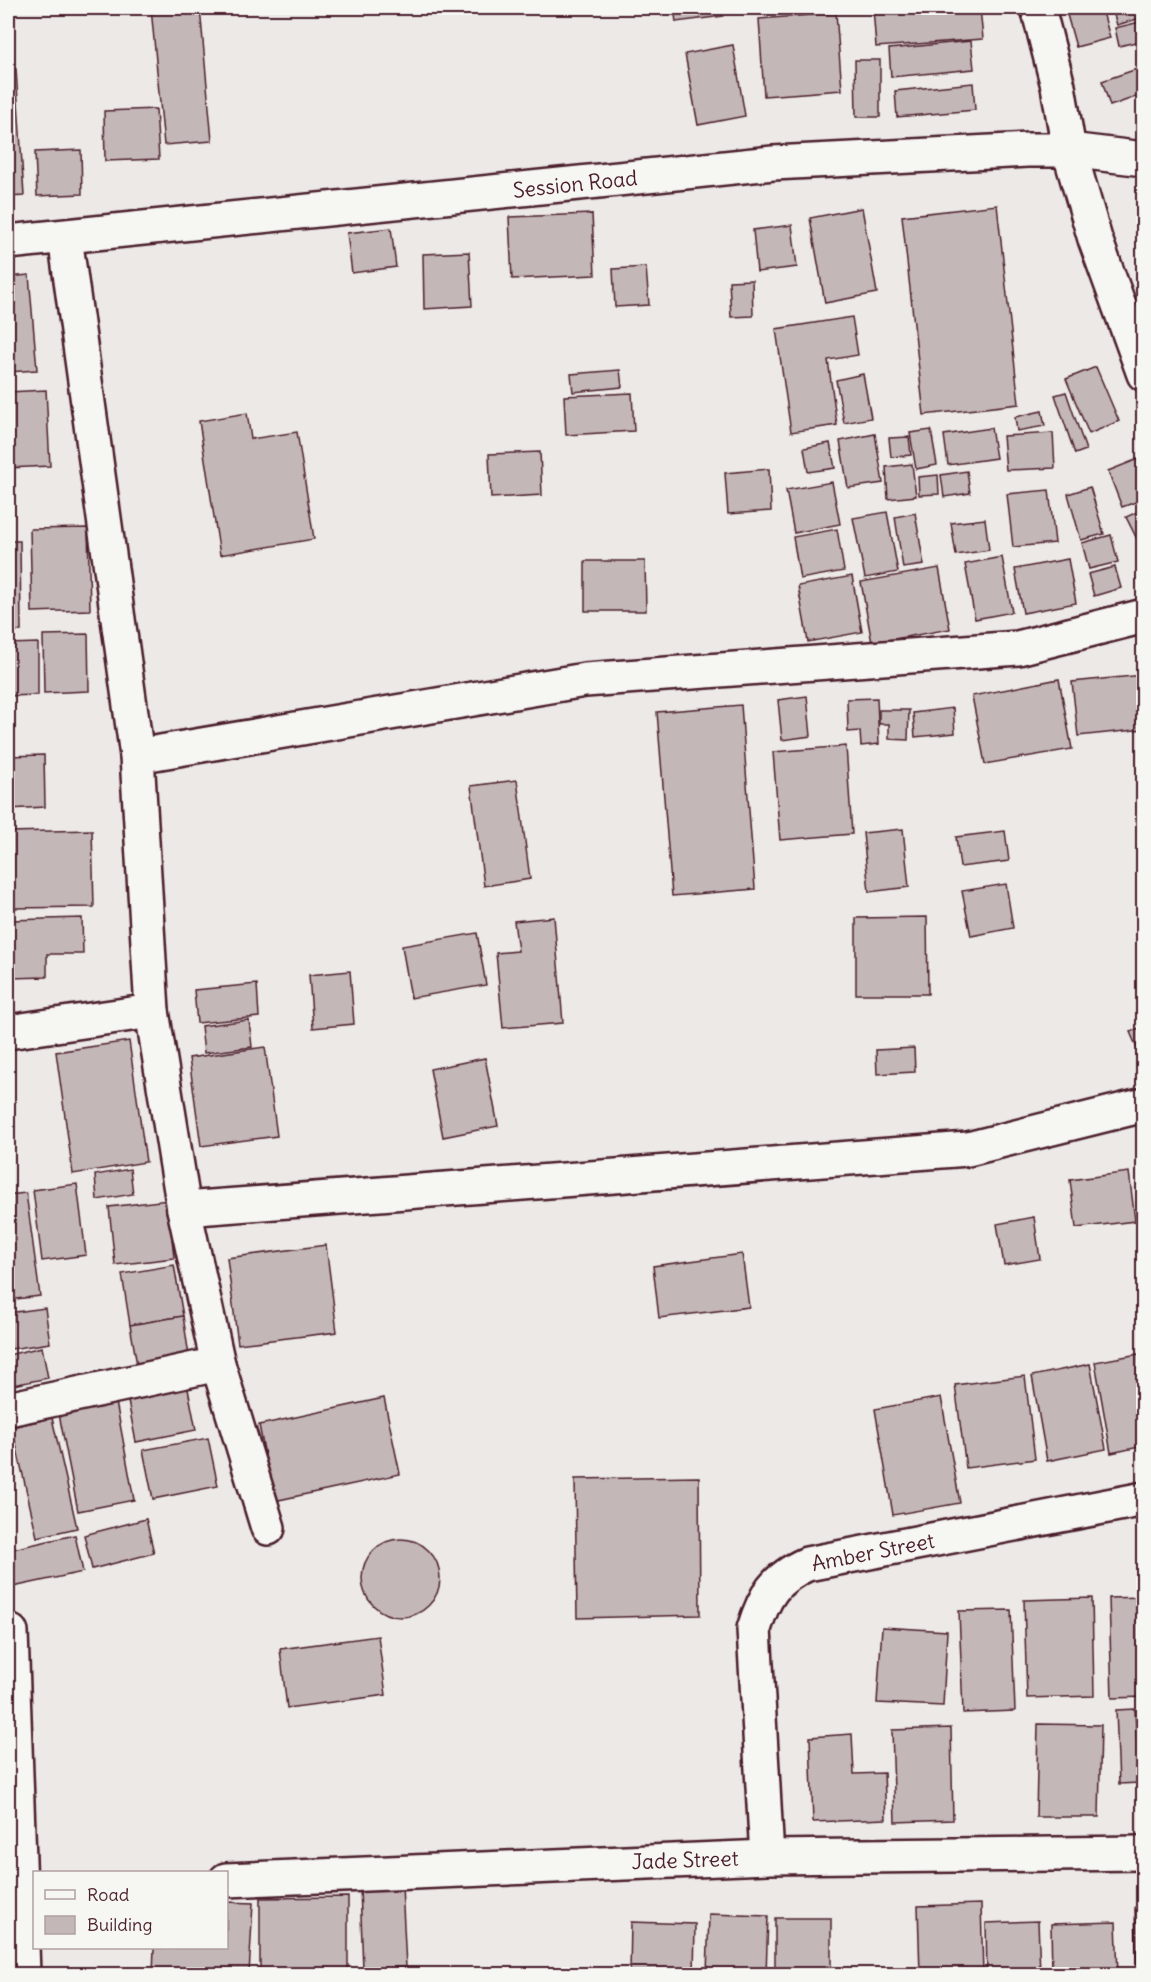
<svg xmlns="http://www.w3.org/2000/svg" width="1151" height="1982" viewBox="0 0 1151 1982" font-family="Delius,sans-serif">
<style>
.building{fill:#c4b7b7;stroke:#4a1f2b;stroke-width:1.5}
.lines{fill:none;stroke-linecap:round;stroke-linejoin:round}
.minor-casing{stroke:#4a1f2b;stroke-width:38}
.minor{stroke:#f6f6f2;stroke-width:33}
.labels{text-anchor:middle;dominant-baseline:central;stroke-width:6;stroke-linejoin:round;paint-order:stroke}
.street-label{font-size:21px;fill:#4a1f2b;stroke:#f6f6f2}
</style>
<rect width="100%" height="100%" fill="#ece9e6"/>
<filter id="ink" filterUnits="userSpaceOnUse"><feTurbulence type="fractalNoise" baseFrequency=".0167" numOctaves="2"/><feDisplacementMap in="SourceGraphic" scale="12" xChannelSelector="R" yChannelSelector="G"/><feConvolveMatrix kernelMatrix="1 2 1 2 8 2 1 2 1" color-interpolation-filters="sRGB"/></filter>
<g filter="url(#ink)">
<g class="building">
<polygon points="151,8 200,8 212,141 164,145"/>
<polygon points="674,8 722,8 723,16 676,22"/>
<polygon points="873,8 980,8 983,39 876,47"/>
<polygon points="1079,8 1102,8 1110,38 1076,47 1066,11"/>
<polygon points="1112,8 1144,8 1144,17 1117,25"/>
<polygon points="836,13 842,90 764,96 759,19"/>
<polygon points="1144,21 1144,40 1119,46 1115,28"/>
<polygon points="971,41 974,69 891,77 889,49"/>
<polygon points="733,45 745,116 698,125 685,54"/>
<polygon points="855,60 880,60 880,117 856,117"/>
<polygon points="16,69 24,196 8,197 8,70"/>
<polygon points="1137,69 1144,94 1110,106 1102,81"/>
<polygon points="973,83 975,110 897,117 895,91"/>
<polygon points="156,109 159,159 105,161 104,111"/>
<polygon points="81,150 82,194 37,196 35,152"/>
<polygon points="997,205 1019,404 924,415 902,216"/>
<polygon points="862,208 877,293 825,303 810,218"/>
<polygon points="592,214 595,275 512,279 509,217"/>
<polygon points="792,225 797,267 757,272 753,230"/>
<polygon points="391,228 396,267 352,273 347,233"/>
<polygon points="469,252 472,306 424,309 423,254"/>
<polygon points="646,267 649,305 615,307 613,269"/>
<polygon points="29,275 37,370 8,372 8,277"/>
<polygon points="752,280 753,316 731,317 729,281"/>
<polygon points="852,317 858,355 828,360 837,425 791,432 776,329"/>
<polygon points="1096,367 1119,421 1089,434 1066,379"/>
<polygon points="620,370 622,387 573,392 571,374"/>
<polygon points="863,374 871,418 844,423 836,380"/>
<polygon points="46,390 50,466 8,468 8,392"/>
<polygon points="1066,392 1086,450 1075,454 1055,395"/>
<polygon points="632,393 634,431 566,435 564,396"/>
<polygon points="1042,411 1045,426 1017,431 1015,417"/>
<polygon points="247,413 251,439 297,432 314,539 220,555 199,421"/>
<polygon points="991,428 996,458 948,465 944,435"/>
<polygon points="931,430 937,465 916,469 910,433"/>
<polygon points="1053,433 1055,468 1006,470 1003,436"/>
<polygon points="875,434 883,483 848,488 840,441"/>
<polygon points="909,437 911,455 891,457 889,438"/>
<polygon points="830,443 835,468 808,472 804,448"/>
<polygon points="540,452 542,495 491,498 489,454"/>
<polygon points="1143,457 1144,499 1122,507 1108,471"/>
<polygon points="912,464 916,496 888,499 886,467"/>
<polygon points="769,469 771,511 728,514 725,473"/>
<polygon points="967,471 970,493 944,497 941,475"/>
<polygon points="938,475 939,494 919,495 918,477"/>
<polygon points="832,482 840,524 794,533 786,490"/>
<polygon points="1090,487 1104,534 1081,540 1068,494"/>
<polygon points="1049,490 1055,543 1013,547 1007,494"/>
<polygon points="1144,509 1144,553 1126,517"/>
<polygon points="887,512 898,572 865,578 853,518"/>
<polygon points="915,513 924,565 903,568 895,517"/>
<polygon points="985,519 989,550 956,555 951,523"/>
<polygon points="88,528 90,610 32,612 30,529"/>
<polygon points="837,529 844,571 800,579 793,537"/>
<polygon points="1111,535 1118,562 1089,569 1082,543"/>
<polygon points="8,541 20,541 21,631 8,632"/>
<polygon points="1002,557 1012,612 975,619 965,564"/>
<polygon points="1068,559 1076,603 1023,613 1015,569"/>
<polygon points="585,561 645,561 646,611 585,611"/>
<polygon points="1115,567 1121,588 1094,596 1088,574"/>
<polygon points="939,568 950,629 872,643 861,582"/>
<polygon points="852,576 862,632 808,642 798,586"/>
<polygon points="88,634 89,691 44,693 43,635"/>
<polygon points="38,643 38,695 8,696 8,644"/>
<polygon points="1143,675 1144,729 1078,736 1072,682"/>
<polygon points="1059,679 1072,749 985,764 972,696"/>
<polygon points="807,696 811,736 782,740 778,700"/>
<polygon points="877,698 879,744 861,746 860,731 848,732 847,699"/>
<polygon points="741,705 755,889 672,896 657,712"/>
<polygon points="953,708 955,733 915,737 913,713"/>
<polygon points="879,710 909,710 908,740 889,739 889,724 879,724"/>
<polygon points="846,746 852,834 780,840 773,752"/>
<polygon points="44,755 45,807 8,809 8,756"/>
<polygon points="517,780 530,879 484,886 471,786"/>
<polygon points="903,829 909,887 869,892 863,833"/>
<polygon points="92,830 94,907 10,908 9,832"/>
<polygon points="1005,831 1009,861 960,867 956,837"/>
<polygon points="1006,884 1013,928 971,936 962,891"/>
<polygon points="554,917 563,1023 503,1028 496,953 518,951 514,921"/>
<polygon points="927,917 928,994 856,994 856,918"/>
<polygon points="82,918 83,954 47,954 47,977 10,978 9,920"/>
<polygon points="477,933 486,985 411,998 402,946"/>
<polygon points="350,971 354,1024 313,1028 309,975"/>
<polygon points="257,984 259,1017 197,1023 194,990"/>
<polygon points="249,1020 252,1047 204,1053 201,1026"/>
<polygon points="1144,1026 1144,1064 1130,1032"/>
<polygon points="129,1041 146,1162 73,1174 56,1052"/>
<polygon points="265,1047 277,1136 201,1146 189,1058"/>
<polygon points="914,1048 915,1072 877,1074 876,1050"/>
<polygon points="485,1058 498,1126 443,1137 430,1069"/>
<polygon points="130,1169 133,1194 97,1200 95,1175"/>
<polygon points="1129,1172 1135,1221 1076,1228 1070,1180"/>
<polygon points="77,1184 86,1255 42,1261 33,1190"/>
<polygon points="26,1193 40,1296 8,1300 8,1195"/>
<polygon points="168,1200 174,1258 115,1265 109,1207"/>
<polygon points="1034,1217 1040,1259 1004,1265 997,1224"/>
<polygon points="326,1245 337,1332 238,1344 227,1258"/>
<polygon points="742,1254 749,1307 659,1318 653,1266"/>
<polygon points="174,1265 183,1316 130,1325 122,1274"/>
<polygon points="45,1308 50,1343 11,1349 8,1313"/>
<polygon points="183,1316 189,1356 137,1365 130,1325"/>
<polygon points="42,1347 48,1378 13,1385 8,1355"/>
<polygon points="1144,1353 1144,1446 1111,1453 1095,1362"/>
<polygon points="1090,1364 1106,1449 1047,1461 1032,1376"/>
<polygon points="1025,1376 1035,1459 966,1468 955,1385"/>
<polygon points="186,1379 196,1430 136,1442 126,1391"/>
<polygon points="941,1397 960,1503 893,1515 875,1409"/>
<polygon points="384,1398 400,1474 274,1501 259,1425"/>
<polygon points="116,1402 134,1500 78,1511 59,1414"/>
<polygon points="52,1418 77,1528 37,1537 12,1427"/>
<polygon points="208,1438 218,1486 153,1499 143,1450"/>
<polygon points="699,1477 700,1615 577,1618 575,1479"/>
<polygon points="146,1519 154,1553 92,1569 84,1535"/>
<polygon points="75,1535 83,1572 8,1588 8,1550"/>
<circle cx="401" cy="1578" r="39"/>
<polygon points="1144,1597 1144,1697 1112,1698 1109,1598"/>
<polygon points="1092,1598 1094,1696 1027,1698 1024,1600"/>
<polygon points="1011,1610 1015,1711 963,1713 959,1611"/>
<polygon points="882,1627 947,1631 943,1706 877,1703"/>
<polygon points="378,1636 386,1695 287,1708 280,1649"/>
<polygon points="1135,1709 1139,1783 1119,1784 1116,1710"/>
<polygon points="1038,1724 1101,1725 1099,1817 1036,1817"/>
<polygon points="951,1728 953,1820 895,1822 892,1730"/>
<polygon points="852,1734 854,1774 884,1773 886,1819 813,1822 810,1737"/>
<polygon points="402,1886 406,1967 363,1969 360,1888"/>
<polygon points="348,1897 348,1974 260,1974 260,1898"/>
<polygon points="226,1902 253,1903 249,1974 153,1974 154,1948 226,1948"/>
<polygon points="981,1904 983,1974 920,1974 918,1906"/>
<polygon points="1144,1906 1144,1974 1137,1974 1135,1907"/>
<polygon points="709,1914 768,1916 766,1974 707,1974"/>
<rect x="775" y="1918" width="56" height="56"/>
<polygon points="1038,1921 1040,1974 987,1974 986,1923"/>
<polygon points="631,1922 695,1924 694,1974 630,1974"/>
<polygon points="1116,1922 1118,1974 1052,1974 1051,1924"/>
</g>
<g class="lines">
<defs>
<g id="minor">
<polyline points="1038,8 1058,86 1069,150 1095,239 1144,374"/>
<polyline points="65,237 137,756 152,1011 184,1209 218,1364 268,1528"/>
<polyline points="8,242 773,163 1028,150 1069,150 1144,159"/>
<polyline points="137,756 585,680 1018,648 1144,616"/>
<polyline points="8,1032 152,1011"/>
<polyline points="184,1209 968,1149 1144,1105"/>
<polyline points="8,1409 218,1364"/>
<polyline points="11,1632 23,1974"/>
<path d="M 767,1857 L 754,1629 C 764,1596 775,1578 807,1564 L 1144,1499"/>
<polyline points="226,1880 767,1857 1144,1853"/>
</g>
</defs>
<use href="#minor" class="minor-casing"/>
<use href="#minor" class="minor"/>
</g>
</g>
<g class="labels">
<g class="street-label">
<text transform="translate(575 184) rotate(-6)">Session Road</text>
<text transform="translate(873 1552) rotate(-11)">Amber Street</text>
<text transform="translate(685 1860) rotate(-2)">Jade Street</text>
</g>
</g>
<rect width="1151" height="1982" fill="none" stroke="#f6f6f2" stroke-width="30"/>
<rect x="15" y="15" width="1121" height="1952" fill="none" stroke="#4a1f2b" stroke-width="2" filter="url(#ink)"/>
<rect x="33" y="1871" width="195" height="78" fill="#f6f6f2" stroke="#b1a0a2" stroke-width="1.5"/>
<rect x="45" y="1890" width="30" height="9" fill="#f6f6f2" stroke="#b1a0a2" stroke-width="1.5"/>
<text x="87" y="1901" font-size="18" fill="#4a1f2b">Road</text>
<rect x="45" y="1916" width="30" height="18" fill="#c4b7b7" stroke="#b1a0a2" stroke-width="1.5"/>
<text x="87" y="1931" font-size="18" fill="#4a1f2b">Building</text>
</svg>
